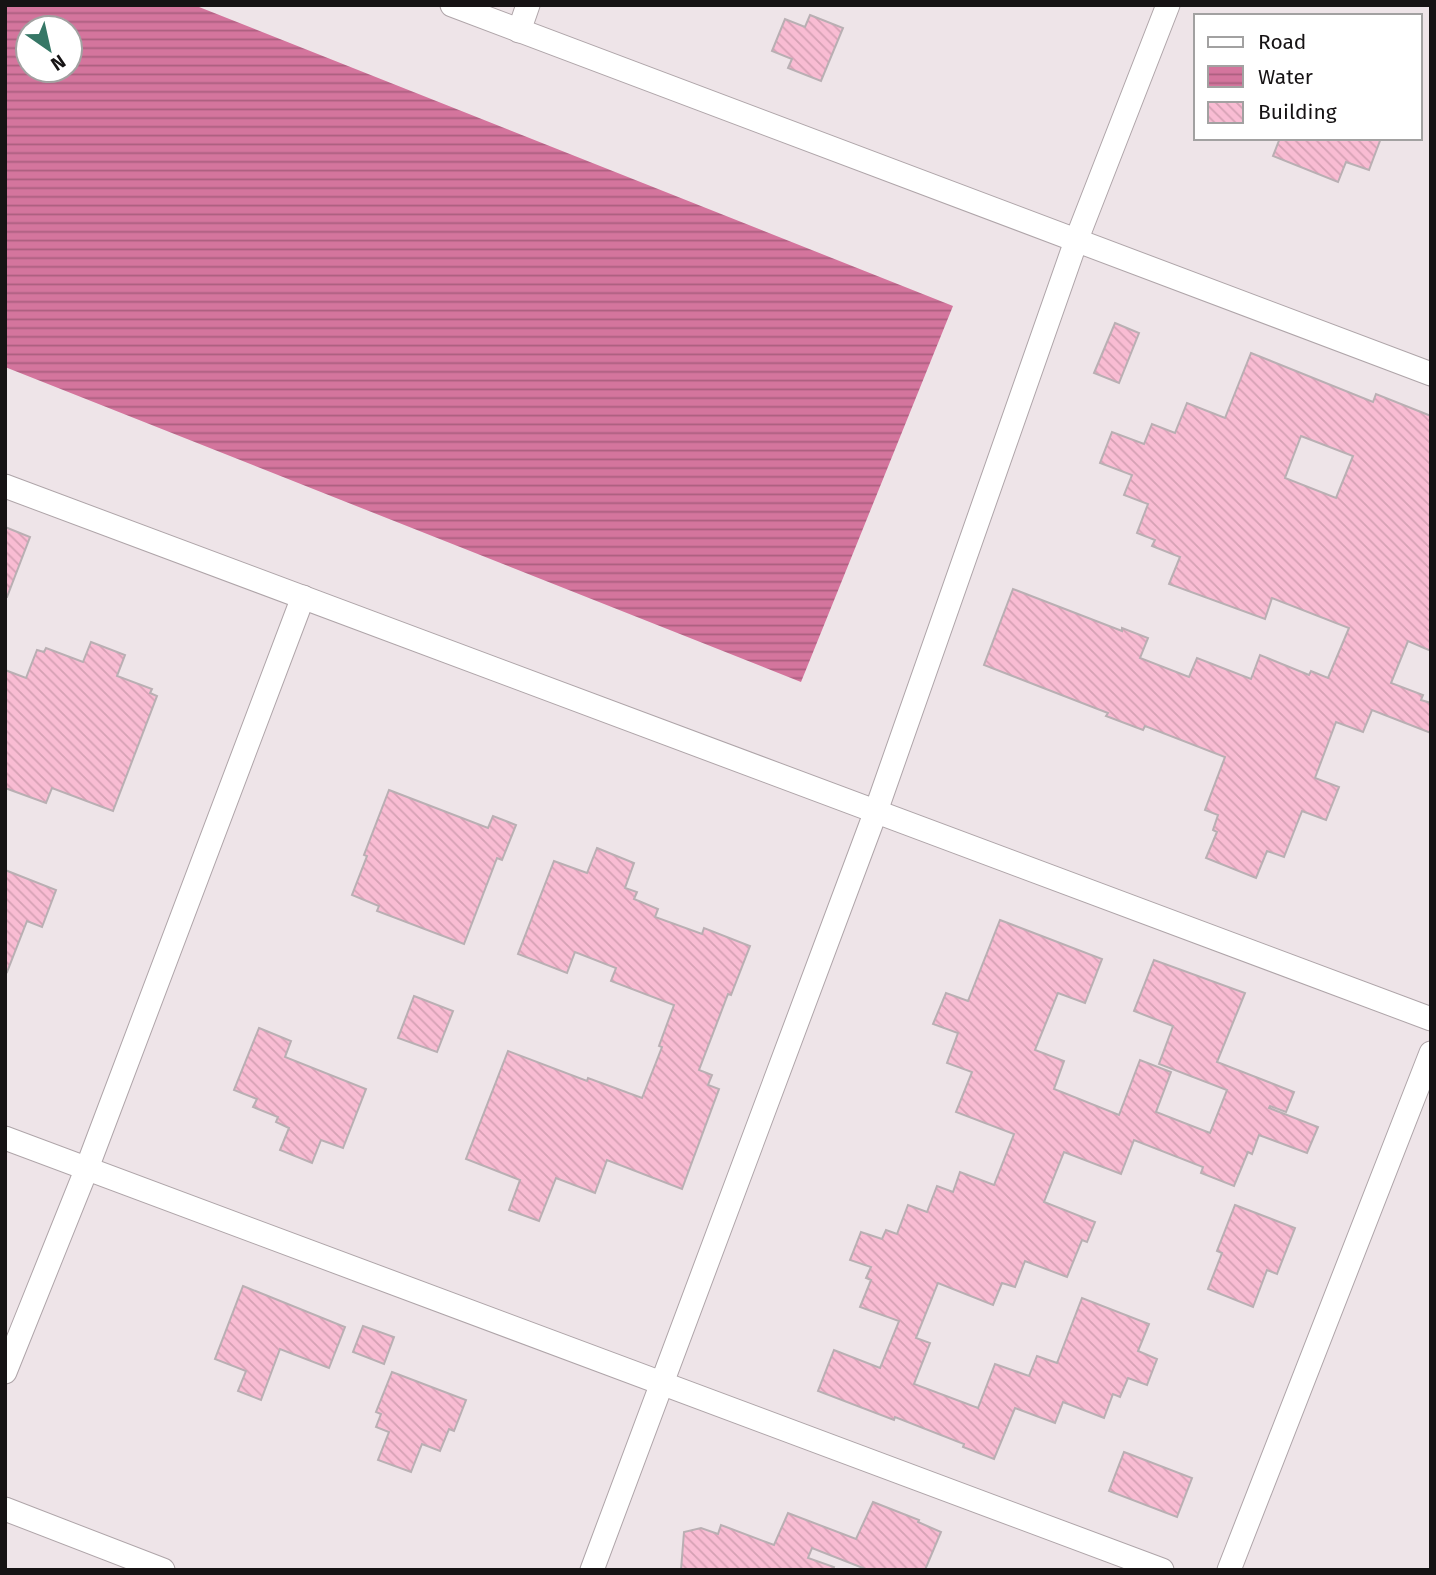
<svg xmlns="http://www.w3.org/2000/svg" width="1436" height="1575" viewBox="0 0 1436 1575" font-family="'Fira Sans',sans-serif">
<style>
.water{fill:url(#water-rules);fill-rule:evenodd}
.building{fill:url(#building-back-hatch);stroke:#b9afb3;stroke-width:2;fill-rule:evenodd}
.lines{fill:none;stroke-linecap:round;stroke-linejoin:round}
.street-casing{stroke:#afa5a9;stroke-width:25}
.street{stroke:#fff;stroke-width:23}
</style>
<defs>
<pattern id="water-rules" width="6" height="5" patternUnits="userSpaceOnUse" patternTransform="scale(1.75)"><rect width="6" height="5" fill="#d4759d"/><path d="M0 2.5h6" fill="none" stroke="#ab5f7f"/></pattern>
<pattern id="building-back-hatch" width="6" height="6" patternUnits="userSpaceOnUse" patternTransform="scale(1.75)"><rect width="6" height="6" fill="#f9bcd3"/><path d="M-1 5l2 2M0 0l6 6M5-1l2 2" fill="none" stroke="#d5a1b4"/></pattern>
</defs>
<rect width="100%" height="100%" fill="#eee4e8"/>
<path class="water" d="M 5,5 L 194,5 L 953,306 L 801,682 L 5,367 ZM 28,28 L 70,28 L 70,70 L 28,70 Z"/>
<g class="building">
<polygon points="810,15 843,28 821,81 788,68 792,59 772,51 785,19 805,27"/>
<polygon points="1280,138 1381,138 1369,170 1346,162 1338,182 1273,156"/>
<polygon points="1115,323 1139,333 1119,383 1094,373"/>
<path d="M 1251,353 L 1373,402 L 1376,394 L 1431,416 L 1431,651 L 1408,641 L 1391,683 L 1423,695 L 1421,700 L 1431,703 L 1431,733 L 1372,710 L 1363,732 L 1336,722 L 1315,778 L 1339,787 L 1326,820 L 1302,811 L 1284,857 L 1267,851 L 1256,878 L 1206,858 L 1217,832 L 1213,830 L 1218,815 L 1205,810 L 1225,757 L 1145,726 L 1143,730 L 1106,716 L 1108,713 L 984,665 L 1013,589 L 1122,631 L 1122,628 L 1148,638 L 1140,658 L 1189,677 L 1197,658 L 1251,679 L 1260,655 L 1309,675 L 1311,671 L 1328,678 L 1349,628 L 1272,598 L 1265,619 L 1169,584 L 1180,557 L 1152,546 L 1155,540 L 1137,533 L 1148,504 L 1124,495 L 1132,475 L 1100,463 L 1112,432 L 1144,444 L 1152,424 L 1175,433 L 1187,403 L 1225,418 ZM 1301,436 L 1353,456 L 1336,498 L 1285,478 Z"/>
<polygon points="5,527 30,537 7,597 5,597"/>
<polygon points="91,642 125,655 117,676 152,689 150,693 157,696 113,811 52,788 46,803 5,788 5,670 26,678 37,650 44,652 46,648 83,662"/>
<polygon points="389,790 488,828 493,816 516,825 502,860 497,858 464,944 377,911 379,906 352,895 367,856 364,855"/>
<polygon points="597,848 634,863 625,888 637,892 634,899 658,909 655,917 702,934 704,928 750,946 731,995 728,994 699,1070 712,1075 708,1085 719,1089 682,1189 607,1160 595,1193 556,1178 539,1221 509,1210 520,1180 466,1159 508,1051 587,1081 588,1078 642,1098 662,1047 659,1046 674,1005 611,981 616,968 575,952 567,973 518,954 554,861 587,873"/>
<polygon points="5,870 56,890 42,927 27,921 7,972 5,971"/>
<polygon points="1000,920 1102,959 1085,1003 1058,993 1035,1050 1064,1061 1054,1089 1119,1115 1140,1060 1171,1072 1156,1112 1210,1133 1227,1090 1159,1064 1173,1026 1134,1011 1154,960 1245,993 1217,1062 1294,1092 1286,1112 1270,1106 1269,1108 1318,1127 1307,1153 1259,1135 1252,1154 1248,1152 1234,1186 1201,1173 1203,1167 1134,1140 1121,1174 1064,1152 1044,1202 1095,1222 1087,1242 1082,1240 1067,1277 1025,1261 1015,1287 1002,1283 993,1305 938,1283 916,1338 930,1343 914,1384 978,1408 995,1364 1029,1376 1037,1356 1057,1363 1082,1298 1149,1324 1138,1351 1157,1359 1147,1385 1128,1378 1120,1397 1113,1394 1104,1418 1063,1402 1055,1423 1015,1408 994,1459 963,1447 964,1444 895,1417 894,1420 818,1391 834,1350 880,1368 899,1321 860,1307 871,1280 866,1278 871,1267 850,1260 861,1232 882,1239 886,1230 897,1234 908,1205 927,1212 937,1186 953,1192 960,1172 994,1185 1014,1134 956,1112 972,1072 947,1063 958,1033 933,1024 946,993 968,1001"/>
<polygon points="414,996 453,1011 437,1052 398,1038"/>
<polygon points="259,1028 291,1041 285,1057 366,1089 343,1148 321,1140 312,1163 280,1150 289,1128 276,1122 278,1117 253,1107 257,1099 234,1090"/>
<polygon points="1235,1205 1295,1228 1277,1274 1267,1270 1253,1307 1208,1289 1222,1253 1217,1251"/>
<polygon points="243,1286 345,1327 329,1368 280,1349 261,1400 238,1391 246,1371 215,1359"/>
<polygon points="363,1326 394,1337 384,1364 353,1352"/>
<polygon points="392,1372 466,1400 454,1431 449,1429 440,1451 422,1444 411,1472 378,1460 389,1432 376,1427 381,1414 376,1412"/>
<polygon points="1124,1452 1192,1478 1177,1517 1109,1491"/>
<polygon points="873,1502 919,1520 918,1522 941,1532 925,1570 868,1570 812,1548 808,1558 834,1567 833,1570 681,1570 684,1532 701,1528 718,1534 721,1525 774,1545 788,1513 856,1539"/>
</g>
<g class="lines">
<defs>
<g id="street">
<polyline points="452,5 1431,374"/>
<polyline points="519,31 528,5"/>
<polyline points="5,486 1431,1019"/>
<polyline points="5,1138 1162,1570"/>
<polyline points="5,1372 87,1168 303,597"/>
<polyline points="5,1509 163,1570"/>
<polyline points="592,1570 876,811 1076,241 1168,5"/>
<polyline points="1229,1570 1431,1053"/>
</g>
</defs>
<use href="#street" class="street-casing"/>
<use href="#street" class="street"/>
</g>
<rect width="1436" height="1575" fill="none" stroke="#161314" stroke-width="14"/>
<rect x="1194" y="14" width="228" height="126" fill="#ffffff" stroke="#a2a1a1" stroke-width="2"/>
<rect x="1208" y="37" width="35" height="10" fill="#ffffff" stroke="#a2a1a1" stroke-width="2"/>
<text x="1258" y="49" font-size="21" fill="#161314">Road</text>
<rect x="1208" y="66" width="35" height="21" fill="url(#water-rules)" stroke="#a2a1a1" stroke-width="2"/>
<text x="1258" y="84" font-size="21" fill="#161314">Water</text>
<rect x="1208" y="102" width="35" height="21" fill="url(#building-back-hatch)" stroke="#a2a1a1" stroke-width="2"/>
<text x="1258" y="119" font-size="21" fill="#161314">Building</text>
<g transform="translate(49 49) rotate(146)"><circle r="33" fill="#ffffff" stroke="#a2a1a1" stroke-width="2"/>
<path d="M0-5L12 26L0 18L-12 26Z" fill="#367766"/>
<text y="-10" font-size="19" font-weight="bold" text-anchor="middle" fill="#161314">N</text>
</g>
</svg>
